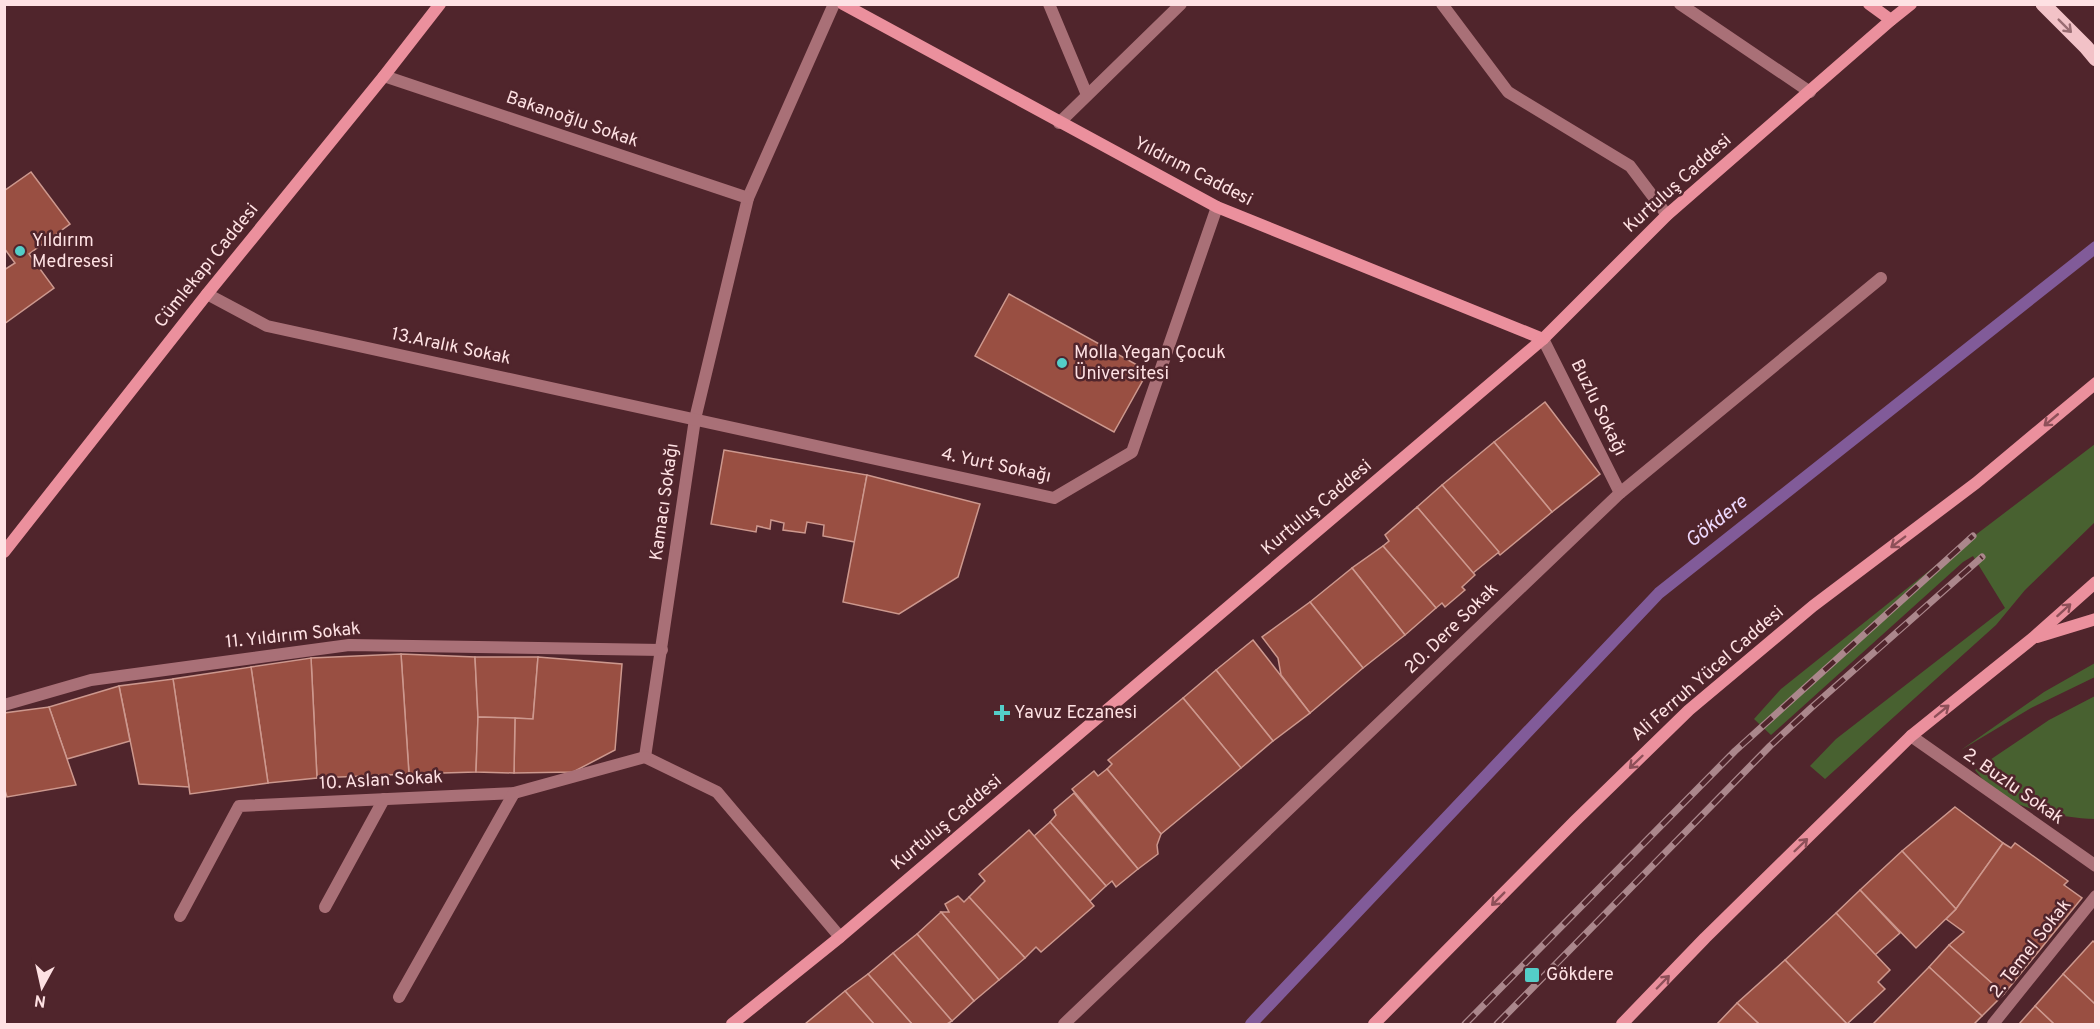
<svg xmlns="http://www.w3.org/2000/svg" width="2100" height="1029" viewBox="0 0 2100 1029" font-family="Overpass,sans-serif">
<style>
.green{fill:#486130}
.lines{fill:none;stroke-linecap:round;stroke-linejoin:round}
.stream{stroke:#815b99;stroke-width:12}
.building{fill:#994f42;stroke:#cd988e;stroke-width:1.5}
.minor{stroke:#a97077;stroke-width:12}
.secondary{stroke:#eb909d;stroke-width:12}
.primary{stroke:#f2c2c7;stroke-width:15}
.rail-casing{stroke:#ab878c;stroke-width:7}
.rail{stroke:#50252c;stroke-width:4.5;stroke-dasharray:14;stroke-linecap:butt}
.oneway{stroke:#996c72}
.oneway2{stroke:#8e5059}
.poi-dot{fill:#54cdc8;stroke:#50252c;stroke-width:2}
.labels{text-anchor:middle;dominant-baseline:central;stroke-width:5;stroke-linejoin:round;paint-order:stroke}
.street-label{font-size:18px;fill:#fee1e3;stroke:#50252c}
.poi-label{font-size:18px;fill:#fee1e3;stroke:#50252c;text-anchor:start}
.water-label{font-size:20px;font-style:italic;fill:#eed9fd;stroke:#50252c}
</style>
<rect width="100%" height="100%" fill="#50252c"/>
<g class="green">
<polygon points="2095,444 2095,522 2025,590 1996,625 1825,779 1810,766 1836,739 2005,608 1973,556 1963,562 1771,735 1754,719 1781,689 1940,562"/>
<polygon points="2095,663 2095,677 2031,708 1961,750 2044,692"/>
<path d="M 2095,696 L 2095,819 C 2067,818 2017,810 1995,791 C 1987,785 1981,777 1975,770 L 2049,720 Z"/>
</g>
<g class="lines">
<polyline class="stream" points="1251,1024 1659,593 2096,247"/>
</g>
<g class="building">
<polygon points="31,172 70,224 29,254 54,288 4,324 4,270 15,263 4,248 4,191"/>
<polygon points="1009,294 1148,371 1114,432 975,356"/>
<polygon points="1545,402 1600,474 1552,512 1494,442"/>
<polygon points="1494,442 1552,512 1500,555 1442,485"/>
<polygon points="724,450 867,475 855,542 823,536 824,525 807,522 805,533 783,530 784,523 771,520 770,529 757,526 756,532 711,524"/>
<polygon points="867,475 980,504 958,577 899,614 843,602"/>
<polygon points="1442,485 1499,552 1473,573 1417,507"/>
<polygon points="1417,507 1475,575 1462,587 1465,590 1445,607 1442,603 1436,608 1383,546 1389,541 1385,535"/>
<polygon points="1383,546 1436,608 1405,635 1352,568"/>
<polygon points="1352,568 1405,635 1363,668 1310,602"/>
<polygon points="1310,602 1363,668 1310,713 1281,675 1278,658 1262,637"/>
<polygon points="1253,640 1310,713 1273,741 1216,670"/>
<polygon points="401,654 475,657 478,717 476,772 409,774"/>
<polygon points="401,654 409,774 317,778 311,658"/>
<polygon points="475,657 538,657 533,719 478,717"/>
<polygon points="538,657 622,664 615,750 573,772 514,773 515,718 533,719"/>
<polygon points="311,658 317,778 268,783 251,667"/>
<polygon points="251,667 268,783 190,794 173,679"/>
<polygon points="1216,670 1273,741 1241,768 1183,698"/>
<polygon points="173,679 189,787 139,784 119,686"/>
<polygon points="119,686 130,741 67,759 49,707"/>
<polygon points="1183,698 1241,768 1161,834 1107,769 1112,764 1108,760"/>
<polygon points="49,707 76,785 7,797 4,787 4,713"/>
<polygon points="478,717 515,718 514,773 476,772"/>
<polygon points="1107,769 1161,834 1157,845 1158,854 1138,869 1072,789 1094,771 1098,776"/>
<polygon points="1074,793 1138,869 1116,887 1112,881 1106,886 1050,822 1056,815 1054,810"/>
<polygon points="1955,807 2003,843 1956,909 1902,851"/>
<polygon points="1050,822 1106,886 1090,901 1034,836"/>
<polygon points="1029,830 1094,906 1041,952 1036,947 1025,958 969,897 985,881 979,874"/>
<polygon points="2003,843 2011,848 2015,843 2068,881 2064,885 2082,898 2004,994 1949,945 1964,932 1946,919 1956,909"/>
<polygon points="1902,851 1956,909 1916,948 1860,890"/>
<polygon points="1860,890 1900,933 1875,955 1836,913"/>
<polygon points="958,896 964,902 969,897 1025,958 999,980 941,912 949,912 945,904"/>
<polygon points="941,912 999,980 974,1001 917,934"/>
<polygon points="1836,913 1890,970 1878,982 1885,989 1847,1024 1785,960"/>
<polygon points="917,934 974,1001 952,1021 893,953"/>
<polygon points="2093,941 2096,944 2096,1005 2063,974"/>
<polygon points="1949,945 2004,994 1982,1016 1929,967"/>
<polygon points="893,953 952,1021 947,1024 912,1024 868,974"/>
<polygon points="1785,960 1847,1024 1759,1024 1737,1003"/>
<polygon points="1929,967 1982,1016 1974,1024 1873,1024"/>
<polygon points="868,974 912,1024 874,1024 845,991"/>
<polygon points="2063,974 2096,1005 2096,1024 2054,1024 2035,1006"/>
<polygon points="845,991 874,1024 805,1024"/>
<polygon points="1737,1003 1759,1024 1717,1024"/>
<polygon points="2035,1006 2054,1024 2019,1024"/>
</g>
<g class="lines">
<g class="minor">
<polyline points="834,4 748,198 695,419 645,757 717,792 840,937"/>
<polyline points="1049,4 1087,95"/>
<polyline points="1442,4 1508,92 1630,166 1667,215"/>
<polyline points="1680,4 1810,92"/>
<polyline points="384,76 748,198"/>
<polyline points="1059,123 1181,4"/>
<polyline points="207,294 267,326 1054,498 1132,452 1217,207"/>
<polyline points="1543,339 1620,493"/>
<polyline points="4,705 91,680 349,645 662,650"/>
<polyline points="1911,736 2096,866"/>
<polyline points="325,907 384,799"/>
<polyline points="180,916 239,806 514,793 645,757"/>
<polyline points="399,997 514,793"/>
<polyline points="1064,1024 1620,493 1881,278"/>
<polyline points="1993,1024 2096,896"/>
</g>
<g class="secondary">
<polyline points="843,4 1217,207 1543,339"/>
<polyline points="1869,4 1891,20"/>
<polyline points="4,552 207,294 384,76 440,4"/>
<polyline points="2037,637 2096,619"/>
<polyline points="732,1024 840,937 1543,339 1667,215 1891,20 1911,4"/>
<polyline points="1374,1024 1575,821 1689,710 1813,606 1976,483 2096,383"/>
<polyline points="1622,1024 1705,938 1911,736 2033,638 2096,582"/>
</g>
<polyline class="primary" points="2043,4 2086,47 2096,59"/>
<defs>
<g id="rail">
<polyline points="1465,1024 1735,751 1973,536"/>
<polyline points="1497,1024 1770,746 1811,708 1982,557"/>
</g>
</defs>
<use href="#rail" class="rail-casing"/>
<use href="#rail" class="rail"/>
</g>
<defs><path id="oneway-shaft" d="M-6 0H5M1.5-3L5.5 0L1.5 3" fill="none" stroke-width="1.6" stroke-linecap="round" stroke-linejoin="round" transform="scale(1.5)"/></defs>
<use class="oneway" href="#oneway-shaft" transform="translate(2065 26) rotate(45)"/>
<g class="oneway2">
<use href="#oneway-shaft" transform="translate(2051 420) rotate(140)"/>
<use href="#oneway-shaft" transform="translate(1898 542) rotate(143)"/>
<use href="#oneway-shaft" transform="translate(2064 610) rotate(-42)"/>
<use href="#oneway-shaft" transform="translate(1942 711) rotate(-39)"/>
<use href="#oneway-shaft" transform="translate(1636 762) rotate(136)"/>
<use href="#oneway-shaft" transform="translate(1801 845) rotate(-44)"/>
<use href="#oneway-shaft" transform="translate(1498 899) rotate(135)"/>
<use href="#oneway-shaft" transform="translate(1663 982) rotate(-46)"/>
</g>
<g class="poi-dot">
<circle cx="20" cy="251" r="6"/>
<circle cx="1062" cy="363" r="6"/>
<path d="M999 704h6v6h6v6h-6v6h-6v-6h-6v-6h6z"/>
<rect x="1524" y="967" width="16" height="16" rx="3"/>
</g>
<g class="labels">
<g class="street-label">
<text transform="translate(572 120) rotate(19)">Bakanoğlu Sokak</text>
<text transform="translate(1193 172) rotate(27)">Yıldırım Caddesi</text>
<text transform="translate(1678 184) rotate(-42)">Kurtuluş Caddesi</text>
<text transform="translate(207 266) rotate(-51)">Cümlekapı Caddesi</text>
<text transform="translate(451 347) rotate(12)">13.Aralık Sokak</text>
<text transform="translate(1598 408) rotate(64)">Buzlu Sokağı</text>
<text transform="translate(996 466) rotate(12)">4. Yurt Sokağı</text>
<text transform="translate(665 502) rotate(-82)">Kamacı Sokağı</text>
<text transform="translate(1317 508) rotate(-40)">Kurtuluş Caddesi</text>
<text transform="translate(1452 629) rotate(-44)">20. Dere Sokak</text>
<text transform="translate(293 636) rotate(-6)">11. Yıldırım Sokak</text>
<text transform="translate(1708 674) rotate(-41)">Ali Ferruh Yücel Caddesi</text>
<text transform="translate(381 781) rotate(-3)">10. Aslan Sokak</text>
<text transform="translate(2013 787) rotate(35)">2. Buzlu Sokak</text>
<text transform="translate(947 823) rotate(-40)">Kurtuluş Caddesi</text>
<text transform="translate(2031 949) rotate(-52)">2. Temel Sokak</text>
</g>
<g class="poi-label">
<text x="32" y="241">Yıldırım<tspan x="32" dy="21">Medresesi</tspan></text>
<text x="1074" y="353">Molla Yegan Çocuk<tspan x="1074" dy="21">Üniversitesi</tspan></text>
<text x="1014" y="713">Yavuz Eczanesi</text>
<text x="1546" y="975">Gökdere</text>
</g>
<g class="water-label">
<text transform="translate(1717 522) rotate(-38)">Gökdere</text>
</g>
</g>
<rect width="2100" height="1029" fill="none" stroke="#fee1e3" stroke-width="12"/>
<g transform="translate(42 987) rotate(188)" stroke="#50252c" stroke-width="4.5" paint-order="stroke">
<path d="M0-4.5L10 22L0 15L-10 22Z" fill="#fee1e3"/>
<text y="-9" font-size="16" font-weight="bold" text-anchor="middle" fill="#fee1e3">N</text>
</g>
</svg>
